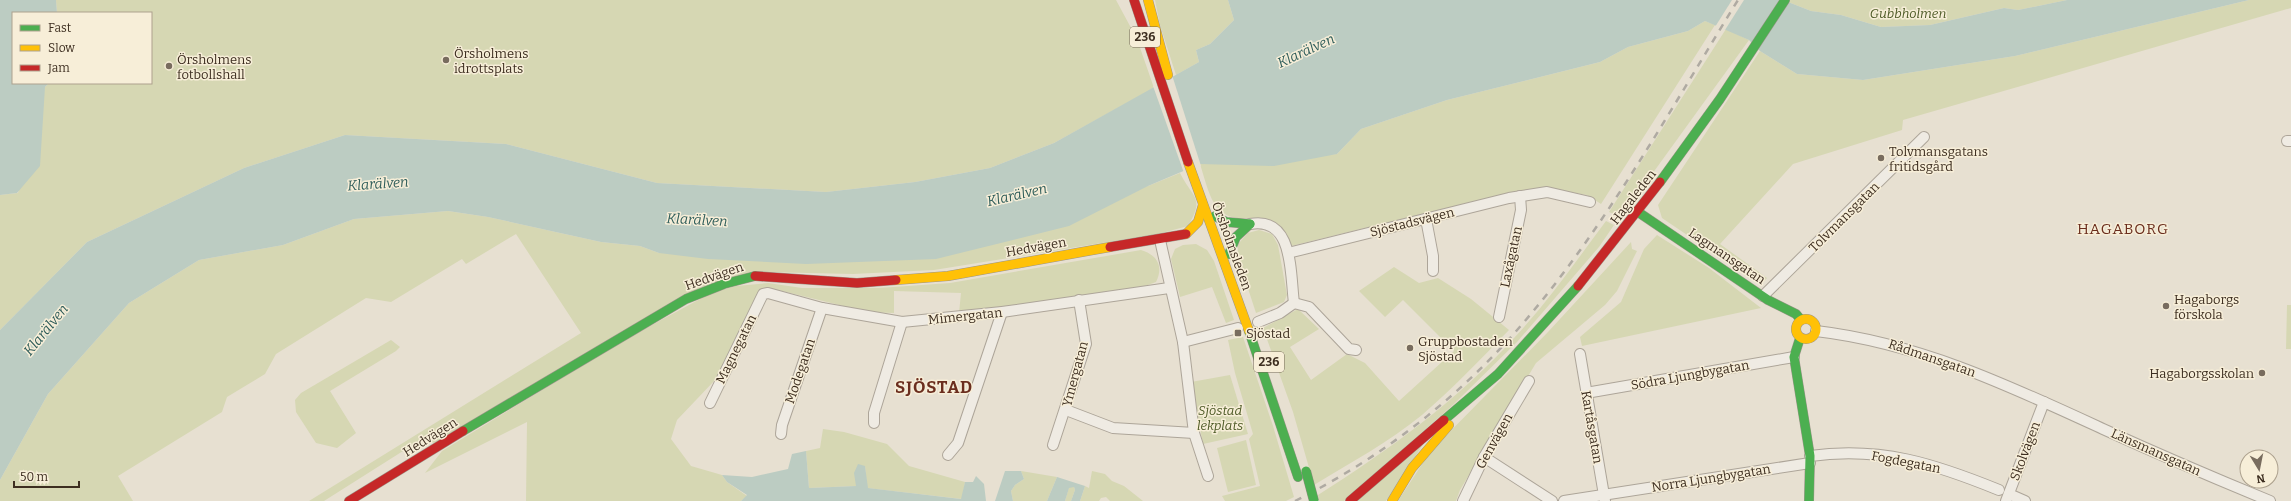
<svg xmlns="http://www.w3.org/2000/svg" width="2291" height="501" viewBox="0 0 2291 501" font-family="Bitter,serif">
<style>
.green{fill:#d6d7b3}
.water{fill:#bcccc2}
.pier{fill:#e7e0d1}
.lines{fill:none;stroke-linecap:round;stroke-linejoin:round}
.street-casing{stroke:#ada599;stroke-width:12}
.fast-casing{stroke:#9c958a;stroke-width:10}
.slow-casing{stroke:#9c958a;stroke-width:10}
.jam-casing{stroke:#9c958a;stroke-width:10}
.street{stroke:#efebe3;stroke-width:10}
.fast{stroke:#4caf50;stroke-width:9}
.slow{stroke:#ffc107;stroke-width:9}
.jam{stroke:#c62828;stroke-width:9}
.rail{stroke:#afaaa2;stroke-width:2.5;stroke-dasharray:7 7;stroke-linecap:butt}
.fast-bridge-casing{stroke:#928b80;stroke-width:10;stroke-linecap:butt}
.fast-bridge{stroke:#4caf50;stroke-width:9}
.poi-dot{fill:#786c5e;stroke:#f7eed8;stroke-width:1.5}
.labels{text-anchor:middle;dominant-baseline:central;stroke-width:3;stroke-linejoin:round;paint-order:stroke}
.shield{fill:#f7eed8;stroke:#756857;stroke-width:1}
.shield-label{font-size:12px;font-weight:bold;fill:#3d2e20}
.park-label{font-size:13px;font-style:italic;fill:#4d5a26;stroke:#f7eed8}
.poi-label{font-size:13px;fill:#3d2e20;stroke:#f7eed8;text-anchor:start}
.street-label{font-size:13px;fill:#3d2e20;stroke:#f7eed8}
.water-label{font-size:14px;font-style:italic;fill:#2f5d5a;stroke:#f7eed8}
.quarter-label{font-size:15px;letter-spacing:1px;fill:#6b2e1e;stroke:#f7eed8}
.district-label{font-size:17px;font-weight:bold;letter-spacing:1px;fill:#6b2e1e;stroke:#f7eed8}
</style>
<rect width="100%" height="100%" fill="#e7e0d1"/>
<g class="green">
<polygon points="56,0 1116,0 1137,39 1154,88 1054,143 990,168 915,182 826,192 657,183 506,144 345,135 244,168 87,242 0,330 0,195 18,193 45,87 49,83 151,83 151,13 57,13"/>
<polygon points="1155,0 1228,0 1234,20 1210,44 1196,50 1199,62 1176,75 1160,25"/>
<polygon points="1783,0 2067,0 2018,10 2004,8 1930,25 1881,27 1841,15 1811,11"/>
<polygon points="2249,0 2291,0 2291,8 1903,120 1902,130 1793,164 1720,244 1767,278 1761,285 1662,218 1658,205 1760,51 1797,74 1863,80 2015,56"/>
<path d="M 1705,21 L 1715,25 L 1601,204 L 1587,195 L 1547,188 L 1508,193 L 1291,246 C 1273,195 1239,235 1217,207 C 1209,198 1204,176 1200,164 L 1337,154 L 1361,129 L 1447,100 L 1600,62 L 1628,47 L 1688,31 Z"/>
<polygon points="1726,29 1749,40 1621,217 1609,212"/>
<path d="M 1180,173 C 1193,199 1205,197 1188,226 L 1158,234 L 934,270 L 853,274 L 763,272 L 733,277 L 434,443 L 422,439 L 324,501 L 309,501 L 581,333 L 516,234 L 466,264 L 462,259 L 391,302 L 366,298 L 276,354 L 265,374 L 227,397 L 222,412 L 118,476 L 133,501 L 0,501 L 0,480 L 48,394 L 129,303 L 199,260 L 283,245 L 354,219 L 448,211 L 488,217 L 601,242 L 640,246 L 659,253 L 1148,186 Z"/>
<path d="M 1606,221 L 1614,225 L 1599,247 L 1517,342 L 1454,404 L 1344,501 L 1319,501 L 1318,495 C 1389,450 1457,401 1514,338 C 1548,302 1576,261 1606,221 Z"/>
<polygon points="1259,230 1272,234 1278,245 1287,295 1284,302 1256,313 1238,258 1238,244 1248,233"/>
<polygon points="1657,235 1709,268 1761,308 1582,346 1580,337 1621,302 1644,249"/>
<polygon points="1631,242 1632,249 1637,251 1617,291 1605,305 1536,363 1460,490 1456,501 1398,501 1430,452 1548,332"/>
<polygon points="1196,244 1207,250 1214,261 1234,320 1226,323 1212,287 1180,297 1171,259 1175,249 1183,245"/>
<path d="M 1141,250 C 1157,255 1164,266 1156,282 L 1145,286 L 959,313 L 961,293 L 894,291 L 894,313 L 868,312 L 778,290 L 762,290 L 716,379 L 677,420 L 671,439 L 691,466 L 722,475 L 727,482 L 747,496 L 741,501 L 526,501 L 527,422 L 425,473 L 442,451 L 626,339 L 713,292 L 736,286 L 768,283 L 802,288 L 879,288 L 950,283 Z"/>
<path d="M 1394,267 L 1419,283 L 1438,278 L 1471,299 L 1509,330 C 1481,359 1453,388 1422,415 C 1389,442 1350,463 1314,485 L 1293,412 L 1263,328 L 1298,309 L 1319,329 L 1290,347 L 1311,380 L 1347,354 L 1365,363 L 1399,401 L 1454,351 L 1403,300 L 1385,317 L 1359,291 Z"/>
<polygon points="2287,305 2291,305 2291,349 2286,349"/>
<polygon points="1243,337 1273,426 1294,497 1286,501 1225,501 1222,496 1260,486 1249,439 1253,434 1235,373 1228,340"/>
<polygon points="391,340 400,347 396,351 330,391 356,433 337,448 316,443 296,412 295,400 301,393"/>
<polygon points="1230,375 1248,434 1203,444 1191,382"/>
<polygon points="823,429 844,432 887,444 909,466 965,482 962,499 867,488 865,466 857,486 809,488 806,451 820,448"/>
<polygon points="1246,440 1256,485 1228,492 1217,448"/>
<polygon points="1426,440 1386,501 1356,501"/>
<polygon points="1021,471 1057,477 1047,501 1013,501 1011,491 1015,485 1024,479"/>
<polygon points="1092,471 1105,474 1112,481 1124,486 1143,501 1110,501 1106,497 1101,498 1099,501 1080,501 1085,486 1089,488"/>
<polygon points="1069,487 1074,487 1075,490 1071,501 1065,501"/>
</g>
<g class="water">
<polygon points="0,0 56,0 57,13 13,13 13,83 49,83 45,87 40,166 17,193 0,195"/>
<polygon points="1228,0 1783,0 1811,11 1841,15 1881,27 1930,25 2004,8 2018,10 2067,0 2249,0 2015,56 1863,80 1797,74 1760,51 1749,40 1705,21 1688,31 1628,47 1600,62 1447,100 1361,129 1337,154 1274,166 1200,164 1148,186 1069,226 936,259 806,264 708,259 659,253 640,246 601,242 488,217 448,211 354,219 283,245 199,260 129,303 48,394 0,480 0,330 87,242 244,168 345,135 506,144 657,183 826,192 915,182 990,168 1054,143 1199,62 1196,50 1210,44 1234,20"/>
<polygon points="806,451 809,488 856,486 854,473 858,464 865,466 868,488 961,499 965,482 973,482 976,476 984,484 986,501 741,501 747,495 727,482 722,475 752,477 788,469 792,454"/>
<polygon points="1005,471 1021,471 1024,479 1015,485 1011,491 1013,501 995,501"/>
<polygon points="1057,477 1085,486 1080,501 1071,501 1075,490 1074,487 1069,488 1065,501 1047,501"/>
</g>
<g class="pier">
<polygon points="1732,0 1744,0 1725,30 1715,27"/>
<polygon points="1172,75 1201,166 1184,173 1153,86"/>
</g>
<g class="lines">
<defs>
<g id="street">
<polyline points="2287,141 2291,141"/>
<polyline points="1426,219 1433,256 1433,271"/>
<path d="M 1250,224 C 1294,216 1290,273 1294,303"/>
<polyline points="1160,240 1183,342 1194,433 1208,476"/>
<polyline points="1288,253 1509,198 1547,192 1590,202"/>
<polyline points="1763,296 1924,137"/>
<polyline points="1294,303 1309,307 1349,349 1356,350"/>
<polyline points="1499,317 1521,210 1520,196"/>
<polyline points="1258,322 1280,313 1294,303"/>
<path d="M 1816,331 C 1919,343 2010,386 2103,429 C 2158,454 2214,478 2270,501"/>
<polyline points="1183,342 1238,328"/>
<polyline points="1580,354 1605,501"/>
<polyline points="1586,393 1794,357"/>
<polyline points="710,403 763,294 768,293 822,308 902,322 1002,312 1169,288"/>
<polyline points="1066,410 1113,428 1194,433"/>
<polyline points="874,423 874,413 902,322"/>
<polyline points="781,434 782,425 822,308"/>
<polyline points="1053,445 1086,344 1079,300"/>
<polyline points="948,455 958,443 1002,312"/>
<path d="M 1810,456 C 1881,446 1935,464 1999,490"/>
<polyline points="1484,457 1552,501"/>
<polyline points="2009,494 2025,501"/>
<polyline points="1463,501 1484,457 1529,381"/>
<polyline points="1564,501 1810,463"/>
<polyline points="2006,501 2044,402"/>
</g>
<g id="fast">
<polyline points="1660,182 1720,99 1785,0"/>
<polyline points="1638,212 1768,300 1796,314 1801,320"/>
<polyline points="1215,216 1226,222 1250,224"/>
<polyline points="1229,254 1236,237 1250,224"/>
<polyline points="1249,331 1298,477"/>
<polyline points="1800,338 1794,357 1810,456 1809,501"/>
<polyline points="1444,420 1498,374 1578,286"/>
<polyline points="463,431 686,299 724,284 755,276"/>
</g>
<g id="slow">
<polyline points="1148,0 1168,75"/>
<polyline points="1188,162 1249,331"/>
<polyline points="1186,234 1198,222 1203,205"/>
<polyline points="896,280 948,276 1110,247"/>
<circle cx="1806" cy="329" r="10"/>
<polyline points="1392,501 1412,468 1449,425"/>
</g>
<g id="jam">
<polyline points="1134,0 1188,162"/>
<polyline points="1110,247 1186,234"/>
<polyline points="755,276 857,283 896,280"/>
<polyline points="1578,286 1660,182"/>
<polyline points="349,501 463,431"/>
<polyline points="1350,501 1444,420"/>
</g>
</defs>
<use href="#street" class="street-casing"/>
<use href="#fast" class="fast-casing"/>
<use href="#slow" class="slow-casing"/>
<use href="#jam" class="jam-casing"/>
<use href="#street" class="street"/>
<use href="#fast" class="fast"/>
<use href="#slow" class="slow"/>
<use href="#jam" class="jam"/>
<path class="rail" d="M 1295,501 C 1379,459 1456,400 1518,329 C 1603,232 1670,110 1738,0"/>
<defs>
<polyline id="fast-bridge" points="1306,471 1314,501"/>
</defs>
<use href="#fast-bridge" class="fast-bridge-casing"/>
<use href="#fast-bridge" class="fast-bridge"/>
</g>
<g class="poi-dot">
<circle cx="446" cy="60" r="4"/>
<circle cx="169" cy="66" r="4"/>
<circle cx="1881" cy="158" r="4"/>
<circle cx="2166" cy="306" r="4"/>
<rect x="1234" y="329" width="8" height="8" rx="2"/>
<circle cx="1410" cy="348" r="4"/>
<circle cx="2262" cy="373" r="4"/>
</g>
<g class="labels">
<g class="shield">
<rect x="1130" y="27" width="30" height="20" rx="3"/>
<rect x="1254" y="352" width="30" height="20" rx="3"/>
</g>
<g class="shield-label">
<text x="1145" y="37">236</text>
<text x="1269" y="362">236</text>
</g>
<g class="park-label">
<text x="1908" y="13">Gubbholmen</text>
<text x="1220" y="410">Sjöstad<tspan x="1220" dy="15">lekplats</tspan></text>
</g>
<g class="poi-label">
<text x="454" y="53">Örsholmens<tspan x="454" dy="15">idrottsplats</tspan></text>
<text x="177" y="59">Örsholmens<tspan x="177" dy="15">fotbollshall</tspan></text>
<text x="1889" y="151">Tolvmansgatans<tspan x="1889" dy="15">fritidsgård</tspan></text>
<text x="2174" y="299">Hagaborgs<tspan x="2174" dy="15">förskola</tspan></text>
<text x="1246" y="333">Sjöstad</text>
<text x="1418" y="341">Gruppbostaden<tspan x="1418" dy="15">Sjöstad</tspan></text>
<text x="2254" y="373" text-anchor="end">Hagaborgsskolan</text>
</g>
<g class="street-label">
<text transform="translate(1633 197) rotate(-52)">Hagaleden</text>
<text transform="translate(1844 217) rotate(-45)">Tolvmansgatan</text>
<text transform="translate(1412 222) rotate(-14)">Sjöstadsvägen</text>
<text transform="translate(1232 246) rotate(70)">Örsholmsleden</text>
<text transform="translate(1036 247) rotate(-10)">Hedvägen</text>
<text transform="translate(1727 256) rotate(34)">Lagmansgatan</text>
<text transform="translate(1511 257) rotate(-78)">Laxågatan</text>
<text transform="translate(714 276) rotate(-19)">Hedvägen</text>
<text transform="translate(965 316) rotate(-6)">Mimergatan</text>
<text transform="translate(736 349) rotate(-64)">Magnegatan</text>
<text transform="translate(1932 358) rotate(19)">Rådmansgatan</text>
<text transform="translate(800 371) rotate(-71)">Modegatan</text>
<text transform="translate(1075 374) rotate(-75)">Ymergatan</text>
<text transform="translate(1690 375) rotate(-10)">Södra Ljungbygatan</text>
<text transform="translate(1592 427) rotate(80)">Kartåsgatan</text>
<text transform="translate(430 437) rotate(-32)">Hedvägen</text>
<text transform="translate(1494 441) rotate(-61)">Genvägen</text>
<text transform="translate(2025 451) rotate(-69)">Skolvägen</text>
<text transform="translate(2156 452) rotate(24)">Länsmansgatan</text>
<text transform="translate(1906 462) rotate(11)">Fogdegatan</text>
<text transform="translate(1711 478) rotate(-9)">Norra Ljungbygatan</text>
</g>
<g class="water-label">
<text transform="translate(1306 51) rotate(-25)">Klarälven</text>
<text transform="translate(378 184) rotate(-4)">Klarälven</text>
<text transform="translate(1017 195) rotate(-13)">Klarälven</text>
<text transform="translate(697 220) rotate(3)">Klarälven</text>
<text transform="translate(46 330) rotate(-51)">Klarälven</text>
</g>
<g class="quarter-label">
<text x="2123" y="229">HAGABORG</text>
</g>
<g class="district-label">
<text x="934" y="387">SJÖSTAD</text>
</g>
</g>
<rect x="12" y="12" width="140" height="72" fill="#f7eed8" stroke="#ada18e"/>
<rect x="20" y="25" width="20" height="6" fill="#4caf50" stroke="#ada18e"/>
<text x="48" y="32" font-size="12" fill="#3d2e20">Fast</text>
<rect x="20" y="45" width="20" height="6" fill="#ffc107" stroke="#ada18e"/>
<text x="48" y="52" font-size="12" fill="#3d2e20">Slow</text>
<rect x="20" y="65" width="20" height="6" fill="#c62828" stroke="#ada18e"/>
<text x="48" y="72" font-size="12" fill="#3d2e20">Jam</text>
<g transform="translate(2259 469) rotate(170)"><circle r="19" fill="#f7eed8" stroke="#ada18e"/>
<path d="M0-3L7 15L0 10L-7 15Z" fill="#786c5e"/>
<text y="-6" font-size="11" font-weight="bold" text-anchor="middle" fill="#3d2e20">N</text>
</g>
<path d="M14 481v6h65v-6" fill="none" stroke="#3d2e20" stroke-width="2"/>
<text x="20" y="481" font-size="12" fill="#3d2e20" stroke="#f7eed8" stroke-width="3" paint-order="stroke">50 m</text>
</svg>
